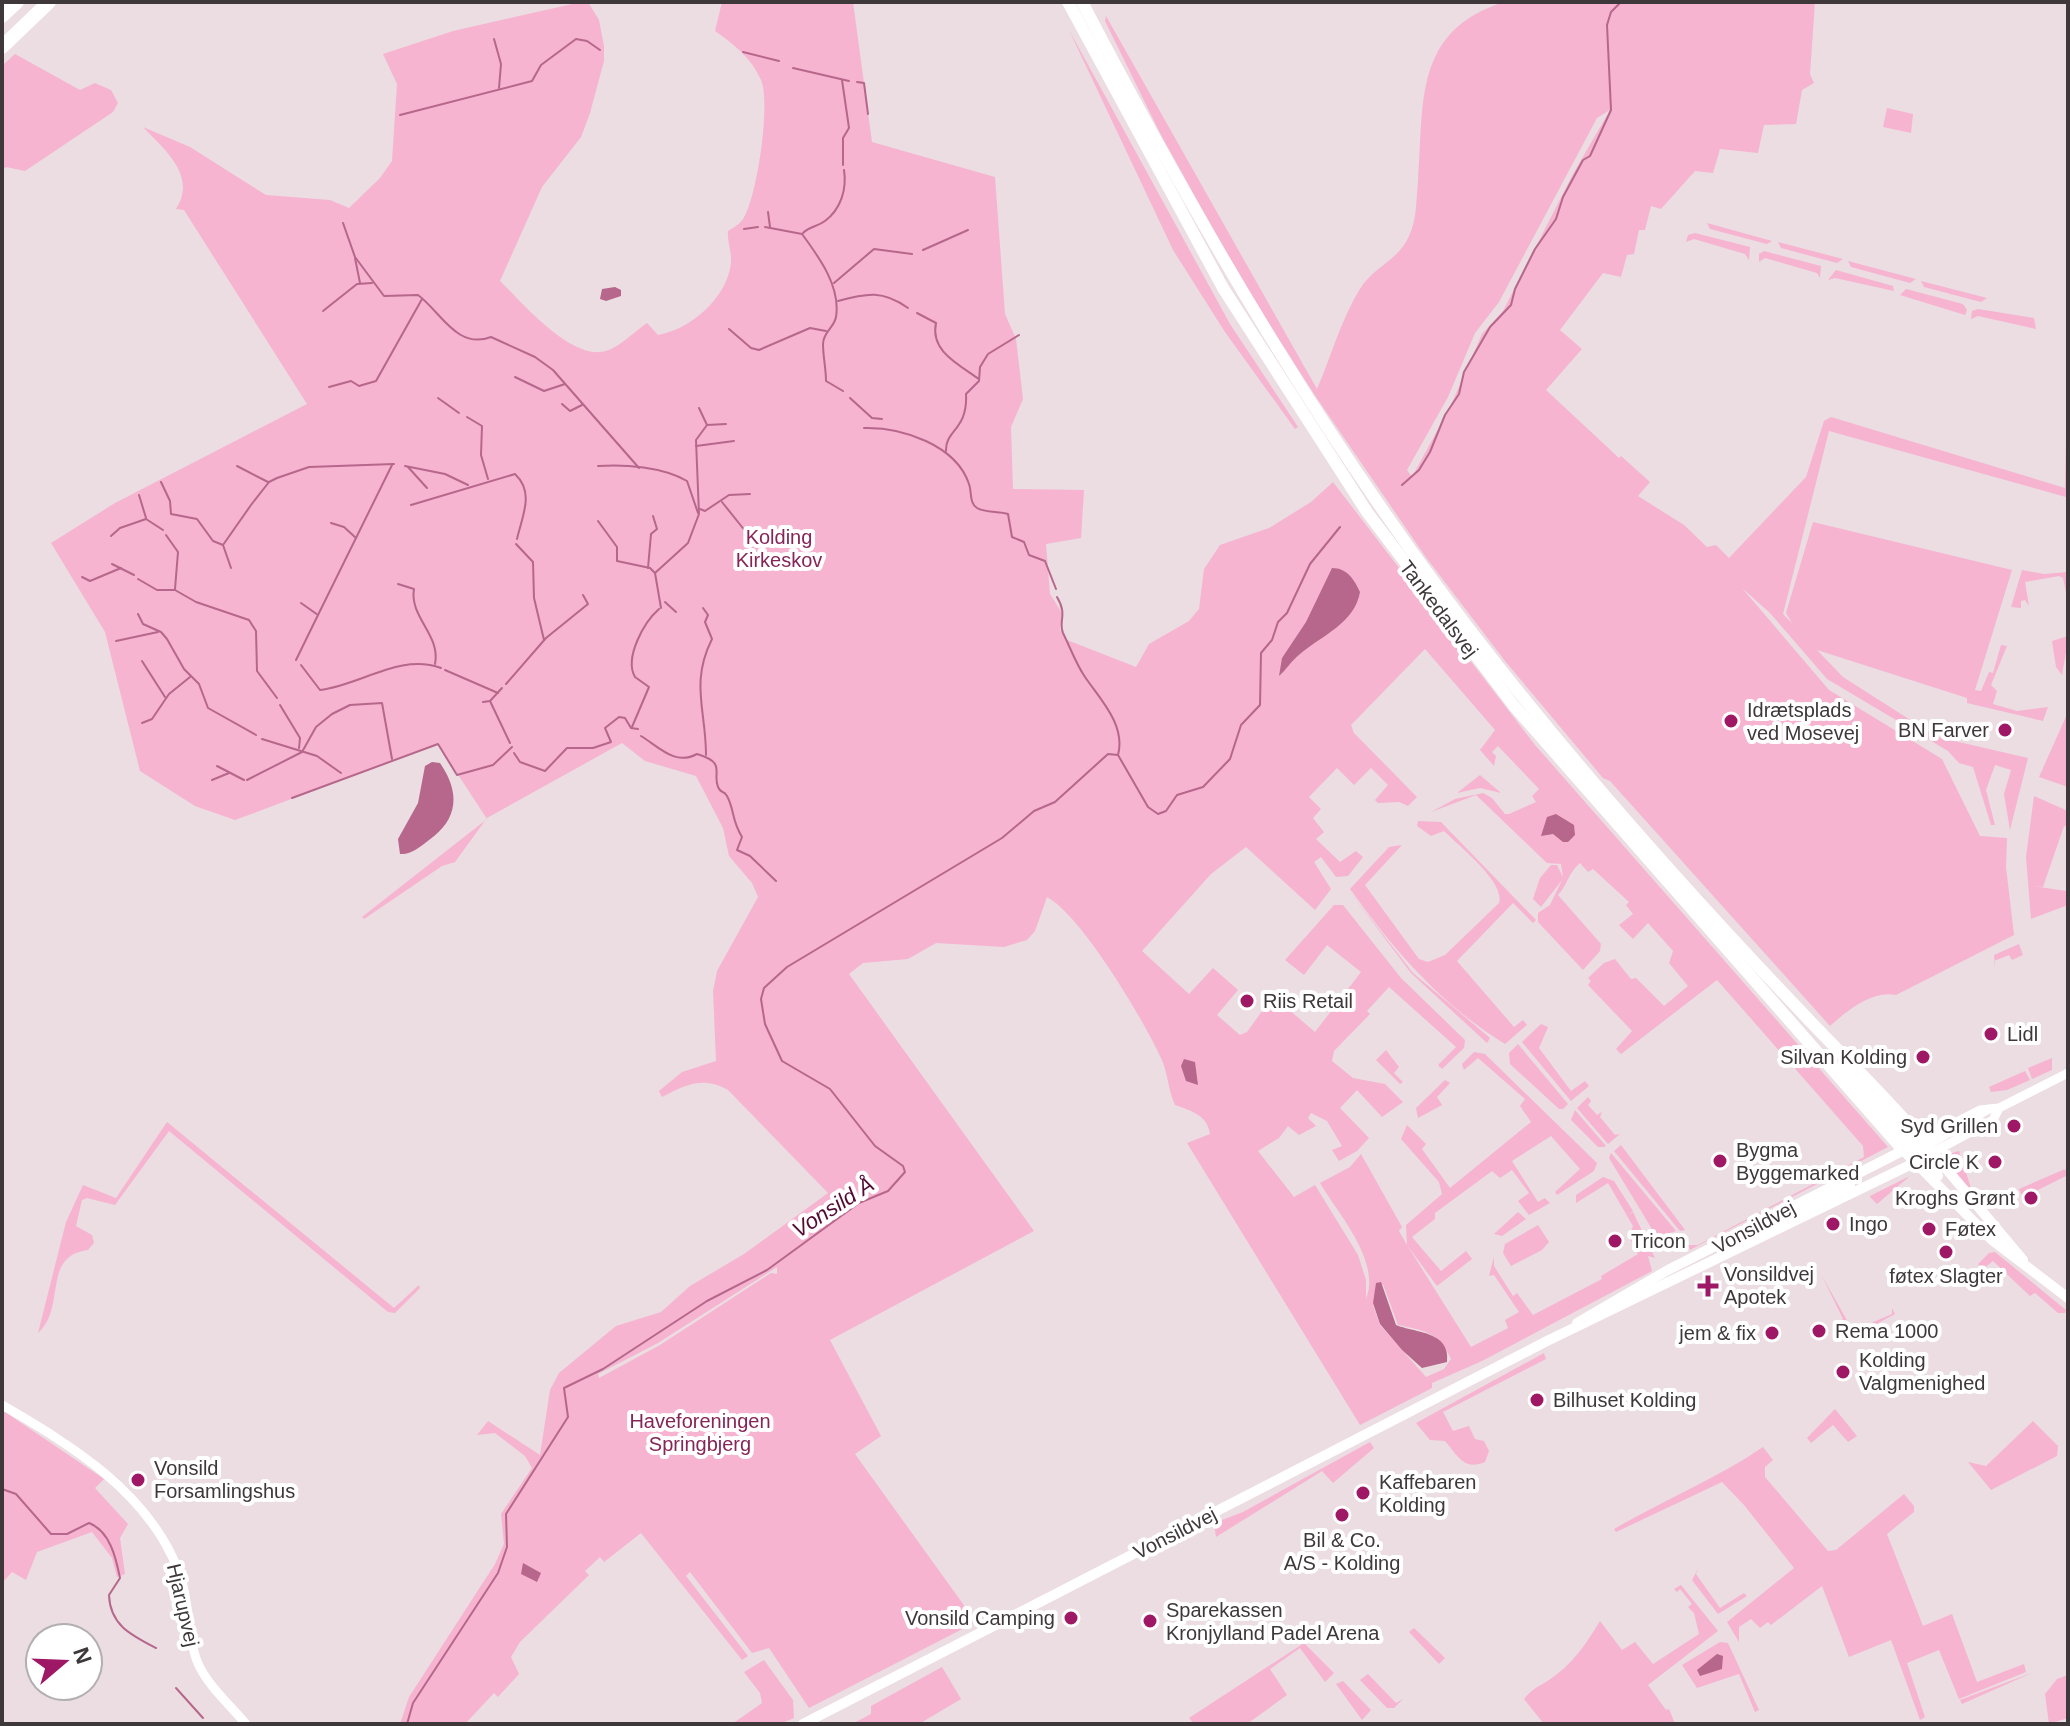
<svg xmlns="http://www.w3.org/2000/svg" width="2070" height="1726" viewBox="0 0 2070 1726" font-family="Arial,sans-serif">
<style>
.green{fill:#f6b4d0;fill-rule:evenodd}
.water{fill:#b6678b}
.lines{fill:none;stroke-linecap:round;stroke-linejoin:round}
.stream{stroke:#b6678b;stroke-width:2}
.tertiary{stroke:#fff;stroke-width:9}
.secondary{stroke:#fff;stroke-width:10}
.trunk{stroke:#fff;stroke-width:12}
.motorway{stroke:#fff;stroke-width:14}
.poi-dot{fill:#9f1865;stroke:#fff;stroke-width:3}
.labels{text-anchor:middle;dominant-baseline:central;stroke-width:8;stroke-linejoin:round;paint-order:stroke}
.park-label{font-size:20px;fill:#852558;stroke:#fff}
.street-label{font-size:20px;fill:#3e383b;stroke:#fff}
.poi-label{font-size:20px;fill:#3e383b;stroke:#fff;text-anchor:start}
.water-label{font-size:22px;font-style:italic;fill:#530a33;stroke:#fff}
</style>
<rect width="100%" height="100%" fill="#ebdde2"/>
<g class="green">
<path d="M 581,2 L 588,2 L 599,20 L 604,46 L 604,61 L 590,113 L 581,137 L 542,187 L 500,281 C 523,303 571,361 606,351 C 620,347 635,331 647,323 L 658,335 C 691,329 727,298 731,263 C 732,252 727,242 728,231 C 733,228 740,224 743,219 C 757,198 771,103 761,80 C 752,59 734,44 715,31 L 722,2 L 853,2 L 872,142 L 995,177 L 1005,314 L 1016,339 L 1023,399 L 1011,427 L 1013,489 L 1084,490 L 1081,538 L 1046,544 L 1050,594 L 1062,613 L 1060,630 L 1067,640 L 1136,667 L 1149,644 L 1189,621 L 1199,609 L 1204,569 L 1220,545 L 1269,528 L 1311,502 L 1333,482 L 1535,745 L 1888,1147 L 1690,1250 L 1687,1245 L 1698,1245 L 1864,1157 L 1863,1146 L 1717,980 L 1621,1054 L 1616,1049 L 1632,1031 L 1588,985 L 1591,981 L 1588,978 L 1604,963 L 1615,959 L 1631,979 L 1636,978 L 1664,1006 L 1688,986 L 1669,963 L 1673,951 L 1648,923 L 1633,939 L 1619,925 L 1633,914 L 1626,905 L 1629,902 L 1593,869 L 1588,872 L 1580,863 C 1568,873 1568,884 1558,895 L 1601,944 L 1600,951 L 1583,970 L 1538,922 L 1538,913 L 1550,905 L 1562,880 L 1541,907 L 1533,899 L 1540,878 L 1551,865 L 1557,865 L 1563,877 L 1561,864 L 1547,863 L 1476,795 L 1431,812 L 1455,799 L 1483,793 L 1492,798 L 1505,814 L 1509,814 L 1536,802 L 1532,796 L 1539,789 L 1498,746 L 1492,752 L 1496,756 L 1494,766 L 1480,750 L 1495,730 L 1425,649 L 1351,725 L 1354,733 L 1417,797 L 1408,806 L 1399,802 L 1378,803 L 1375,800 L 1388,785 L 1371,768 L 1354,785 L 1337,768 L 1309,797 L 1321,809 L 1313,818 L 1324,832 L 1316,839 L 1340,862 L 1356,851 L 1363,857 L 1348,876 L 1336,877 L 1321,857 L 1314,862 L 1331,889 L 1315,910 L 1246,847 L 1211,874 L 1142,951 L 1189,994 L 1213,968 L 1238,990 L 1217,1015 L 1240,1035 L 1247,1032 L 1273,996 L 1315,1032 L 1361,972 L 1327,945 L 1304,975 L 1285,960 L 1334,905 L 1343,905 L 1401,978 L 1465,1040 L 1464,1048 L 1442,1069 L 1438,1065 L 1456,1047 L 1389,987 L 1367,1011 L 1370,1014 L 1334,1051 L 1332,1061 L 1353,1078 L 1385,1084 L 1403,1102 L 1382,1117 L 1357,1090 L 1340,1108 L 1369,1138 L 1357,1151 L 1339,1161 L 1332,1150 L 1342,1146 L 1327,1121 L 1311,1113 L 1308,1118 L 1316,1126 L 1299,1135 L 1288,1126 L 1279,1138 L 1258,1151 L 1294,1197 L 1315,1185 L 1358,1255 L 1366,1280 L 1366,1299 C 1381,1261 1339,1215 1320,1183 L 1350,1167 L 1361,1154 L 1402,1227 L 1399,1231 L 1407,1245 L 1406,1225 L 1442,1194 L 1439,1182 L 1401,1139 L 1407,1125 L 1426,1144 L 1422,1149 L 1450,1188 L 1531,1122 L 1520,1106 L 1525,1099 L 1478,1058 L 1464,1070 L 1462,1064 L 1474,1052 L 1485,1054 L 1597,1163 L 1594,1171 L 1557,1195 L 1555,1192 L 1580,1169 L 1551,1136 L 1512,1161 L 1538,1202 L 1545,1198 L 1550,1203 L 1529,1215 L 1518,1201 L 1529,1193 L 1512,1170 L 1500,1178 L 1492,1171 L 1435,1213 L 1435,1219 L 1412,1237 L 1441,1271 L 1466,1251 L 1472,1259 L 1437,1286 L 1407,1245 L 1471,1347 L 1508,1328 L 1505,1320 L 1519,1312 L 1494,1275 L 1489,1276 L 1494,1257 L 1494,1266 L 1513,1296 L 1517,1293 L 1533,1315 L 1602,1279 L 1601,1276 L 1638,1254 L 1629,1236 L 1633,1226 L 1608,1183 L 1576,1203 L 1576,1195 L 1603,1177 L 1614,1181 L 1633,1211 L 1628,1215 L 1633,1212 L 1655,1258 L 1648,1256 L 1652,1271 L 1482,1361 L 1432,1383 L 1432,1388 L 1360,1425 L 1187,1143 L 1210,1134 C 1207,1115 1192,1111 1175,1105 C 1168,1090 1168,1073 1161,1058 C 1143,1019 1082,916 1047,897 L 1035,931 L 1027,940 L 1004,947 L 936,943 L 908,959 L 863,963 L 849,974 L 1034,1231 L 830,1340 L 881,1436 L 855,1454 L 976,1622 L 809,1708 L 769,1648 L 752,1653 L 690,1572 L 686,1576 L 748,1656 L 742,1660 L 641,1533 L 604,1562 L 600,1557 L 585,1571 L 589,1575 L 520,1642 L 511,1657 L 519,1674 L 498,1697 L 494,1693 L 465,1724 L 400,1724 L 409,1697 L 495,1564 L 504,1544 L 501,1514 L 532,1468 L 525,1456 L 495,1433 L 477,1435 L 488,1421 L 540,1455 L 550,1390 L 559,1373 L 616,1326 L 661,1312 L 690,1286 L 744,1254 L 828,1193 L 728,1090 C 704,1076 686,1084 662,1097 L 659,1091 L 682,1072 L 716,1061 L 713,991 L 717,971 L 758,897 L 752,883 L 729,856 L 723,828 L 696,776 L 645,761 L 622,743 L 487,818 L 455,862 L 442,866 L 364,919 L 362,917 L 487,819 L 438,744 L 235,820 L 195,806 L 140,771 L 105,632 L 51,543 L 115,503 L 307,404 L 184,210 L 176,209 C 197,176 166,151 143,127 L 190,147 L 266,195 L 330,200 L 349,208 L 380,178 L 392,161 L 397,84 L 383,54 L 453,31 ZM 777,1267 L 777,1274 L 771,1273 L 660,1345 L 599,1378 L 598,1374 L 658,1343 ZM 1383,1284 L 1398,1325 C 1425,1331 1439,1332 1451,1359 L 1444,1369 L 1426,1377 L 1380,1325 L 1373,1305 Z"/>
<path d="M 1504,2 L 1815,2 L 1810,74 L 1814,83 L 1802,90 L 1796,124 L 1764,125 L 1758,153 L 1720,149 L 1713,173 L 1695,171 L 1661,209 L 1651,206 L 1645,230 L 1639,230 L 1634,254 L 1627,255 L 1621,277 L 1603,273 L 1560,330 L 1582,349 L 1546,390 L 1619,458 L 1621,456 L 1650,482 L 1638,496 L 1684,525 L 1707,547 L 1716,545 L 1729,558 L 1806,477 L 1824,421 L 1831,417 L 2065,488 L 2068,339 L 2066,497 L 1829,431 L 1783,614 L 1792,623 L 1786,613 L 1813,522 L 2012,570 L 1975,690 L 1981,691 L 1989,672 L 1993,673 L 2001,645 L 2007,646 L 1991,685 L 1997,691 L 1993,704 L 2017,711 L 2048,707 L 2043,721 L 1967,703 L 1967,698 L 1817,650 L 1843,677 L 1937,737 L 2028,758 L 2010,830 L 2004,794 L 2011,770 L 1995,765 L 1986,790 L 1995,825 L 1991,825 L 1973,767 L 1959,763 L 1948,751 L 1827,679 L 1770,613 L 1742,588 L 1829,690 L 1942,759 L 1980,836 L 2007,838 L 2006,867 L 2014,935 L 1896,995 C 1872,990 1847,1011 1830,1026 L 1610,781 L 1603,778 L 1505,661 L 1425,556 L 1314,394 L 1243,283 L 1161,135 L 1105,21 L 1106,16 L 1317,389 C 1331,357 1341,319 1360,289 C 1373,267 1399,260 1409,236 C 1417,220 1416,200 1418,182 C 1424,102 1413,31 1504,2 ZM 1610,110 L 1573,174 L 1503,311 L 1482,334 L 1450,407 L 1412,477 L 1407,470 L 1448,397 L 1475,333 L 1499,302 L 1597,118 Z"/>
<polygon points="1069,30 1230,324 1298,427 1295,429 1225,332 1173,250"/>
<polygon points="15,54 80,90 95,83 111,90 118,103 113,112 25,171 6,167 2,170 2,66"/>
<polygon points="1887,108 1913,114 1911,133 1883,127"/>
<polygon points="1707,223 1772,241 1767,244 1710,229"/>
<polygon points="1695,233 1750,247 1749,260 1745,254 1694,239 1686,242 1688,235"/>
<polygon points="1778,242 1843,259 1837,263 1781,248"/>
<polygon points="1764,251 1821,266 1820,278 1817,273 1765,258 1759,262 1759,254"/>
<polygon points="1848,261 1916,279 1910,283 1851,267"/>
<polygon points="1836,270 1893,286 1894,291 1835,278 1828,280"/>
<polygon points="1921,281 1987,298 1981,302 1924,287"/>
<polygon points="1906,289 1963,304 1967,310 1965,315 1900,295"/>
<polygon points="1978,309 2034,318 2036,329 1978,316 1971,319 1972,311"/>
<polygon points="2022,570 2044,574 2067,572 2068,602 2063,578 2059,576 2025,582 2029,606 2025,600 2021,601 2021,608 2011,607"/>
<polygon points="2068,636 2068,641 2062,675 2056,667 2052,641"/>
<polygon points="2068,712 2068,787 2039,777"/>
<polygon points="1480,775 1501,793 1480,788 1457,793"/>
<polygon points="2034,796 2068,811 2068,827 2064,826 2043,887 2033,886 2066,891 2068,885 2068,905 2031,919 2026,857"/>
<path d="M 1418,821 L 1441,822 L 1536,920 L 1533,923 L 1513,903 L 1457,961 L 1514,1027 L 1523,1020 L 1527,1025 L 1505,1044 C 1440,1004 1394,950 1350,889 L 1389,847 L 1402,845 L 1365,885 L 1419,959 L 1428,962 L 1445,955 L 1499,903 C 1506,883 1459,846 1444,831 L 1431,836 L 1417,826 Z"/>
<polygon points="1350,892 1413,973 1490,1038 1487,1043 1411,973"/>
<polygon points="2019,944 2023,955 2012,960 2009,955 1994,961 1995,968 1994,955"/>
<polygon points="1541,1024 1548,1027 1539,1048 1571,1091 1585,1081 1589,1086 1571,1101 1522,1042"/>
<polygon points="1518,1044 1568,1104 1563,1109 1559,1109 1510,1064 1509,1053"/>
<polygon points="1386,1050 1399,1067 1394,1073 1403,1082 1400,1084 1376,1060"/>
<polygon points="2052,1058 2052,1070 2032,1079 2028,1068"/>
<polygon points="2025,1071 2030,1080 2007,1090 1991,1092 1989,1087"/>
<polygon points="1445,1080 1450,1083 1437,1097 1442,1105 1418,1118 1416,1108"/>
<polygon points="1588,1097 1591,1101 1588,1105 1597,1115 1602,1112 1600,1117 1615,1135 1620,1134 1608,1144 1577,1108"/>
<polygon points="1575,1110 1606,1146 1604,1147 1598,1147 1571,1120"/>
<path d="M 167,1122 L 394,1308 L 419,1285 L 420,1288 L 395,1313 L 388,1312 L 169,1131 L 115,1205 L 87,1198 L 82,1200 L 76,1226 L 92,1235 L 94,1243 L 88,1250 C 41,1256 67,1307 38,1333 L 66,1222 L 83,1185 L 116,1198 Z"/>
<polygon points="1621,1145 1685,1230 1680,1231 1614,1151"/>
<polygon points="1959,1151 1972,1191 1945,1162 1949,1154"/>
<polygon points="1611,1153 1676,1231 1662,1236 1655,1234 1609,1158"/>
<polygon points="2065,1169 2068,1175 2032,1193 2035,1198 2021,1194 2019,1189"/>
<polygon points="1910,1176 1877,1204 1870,1197 1870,1196"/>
<polygon points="1518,1212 1526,1219 1502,1236 1494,1234"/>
<polygon points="1538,1225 1549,1242 1542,1250 1511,1266 1503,1253 1505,1244"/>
<polygon points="1995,1252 2066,1310 2065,1313 2058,1313 2035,1293 2030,1296 1993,1261 1983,1269 1978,1264 1989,1253"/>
<polygon points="1822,1276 1853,1331 1892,1314 1892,1308 1895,1314 1854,1336 1840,1321 1843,1319"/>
<path d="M 1544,1353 L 1546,1359 L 1443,1412 L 1453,1431 L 1469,1426 L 1475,1439 L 1484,1441 L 1489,1451 L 1485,1462 C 1464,1471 1458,1456 1445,1441 L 1430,1440 L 1416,1423 Z"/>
<polygon points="1835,1409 1857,1436 1848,1442 1833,1425 1811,1443 1807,1438"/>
<polygon points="2,1410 104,1479 95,1488 128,1524 120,1538 125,1574 117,1577 112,1558 92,1532 37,1552 26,1580 12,1572 2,1583"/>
<polygon points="2033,1421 2058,1446 2057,1456 1991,1490 1968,1462 1986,1466"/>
<polygon points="1370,1442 1374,1448 1333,1483 1322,1471 1216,1537 1214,1523 1243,1512"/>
<path d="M 1763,1447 L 1773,1460 L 1765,1467 L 1765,1477 L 1828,1551 L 1836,1550 L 1904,1494 L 1914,1506 L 1914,1512 L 1887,1534 L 1923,1626 L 1952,1614 L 1977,1682 L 2024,1664 L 2026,1672 L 1959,1699 L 1939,1650 L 1907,1663 L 1925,1717 L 1920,1720 L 1891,1640 L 1849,1657 L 1822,1586 L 1771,1625 L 1768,1622 L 1760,1628 L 1751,1619 L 1739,1627 L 1739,1642 L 1727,1622 L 1794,1568 L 1744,1505 L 1722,1482 L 1616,1532 L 1614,1529 C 1664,1500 1716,1479 1763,1447 Z"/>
<polygon points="1699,1567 1696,1574 1720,1608 1744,1593 1747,1596 1718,1614 1692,1580"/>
<path d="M 1681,1585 L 1718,1631 L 1648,1685 L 1666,1710 L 1669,1709 L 1675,1724 L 1544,1724 L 1524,1699 C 1533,1688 1538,1687 1549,1680 C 1571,1666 1587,1643 1600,1621 L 1622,1650 L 1635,1642 L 1653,1664 L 1699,1634 L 1694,1613 L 1688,1607 L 1692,1604 L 1680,1589 L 1677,1592 L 1674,1589 Z"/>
<polygon points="1414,1628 1445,1658 1439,1664 1409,1632"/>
<polygon points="1720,1642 1728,1643 1759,1710 1755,1712 1739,1674 1697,1688 1682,1665"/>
<polygon points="1304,1643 1334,1673 1325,1682 1300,1648 1270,1669 1287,1695 1247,1724 1194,1724 1189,1718"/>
<polygon points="764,1660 793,1700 794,1718 780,1724 732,1724 762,1703 760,1693 744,1672"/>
<polygon points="942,1667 961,1699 919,1724 852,1724 871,1714 871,1706"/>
<polygon points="2034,1672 1962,1704 1960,1700"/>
<polygon points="1368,1674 1396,1703 1403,1699 1394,1708 1387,1708 1360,1680"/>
<polygon points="2068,1675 2068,1718 2049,1724 2045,1694 2057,1679"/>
<polygon points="1343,1681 1371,1710 1362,1720 1336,1684"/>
</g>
<g class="water">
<polygon points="615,287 621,290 621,296 606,301 600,299 602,289"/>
<path d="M 1332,568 C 1347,568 1354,579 1360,592 C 1355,623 1321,636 1300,654 C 1292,660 1286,670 1279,676 L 1282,658 L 1306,622 Z"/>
<path d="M 432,762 L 440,763 C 460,792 459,819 429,840 C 420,847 411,855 400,854 L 398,839 L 418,803 L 425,766 Z"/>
<polygon points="1556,814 1574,825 1575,835 1568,842 1563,842 1553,834 1541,836 1547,817"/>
<polygon points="1184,1059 1195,1062 1198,1085 1186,1081 1181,1066"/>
<path d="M 1381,1282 L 1396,1325 C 1415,1333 1451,1331 1447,1362 L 1422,1368 L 1402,1350 L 1380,1324 L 1373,1303 L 1376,1283 Z"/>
<polygon points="523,1563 541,1573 537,1582 521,1574"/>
<polygon points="1717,1654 1723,1656 1722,1669 1700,1676 1697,1670"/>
</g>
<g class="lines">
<g class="stream">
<polyline points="494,39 501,64 499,88"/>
<polyline points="743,52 779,61"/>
<polyline points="793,68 849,81"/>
<polyline points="842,80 849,128 843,138 843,165"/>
<polyline points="857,82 864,83 868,114"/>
<polyline points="400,115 532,81 541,65 576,39 587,41 600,50"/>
<polyline points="768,212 770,227"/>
<path d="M 343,223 L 355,257 L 384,296 L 418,295 C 441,312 457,350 491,337 L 535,357 L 553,370 L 639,468"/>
<path d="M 765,227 L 802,234 C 819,257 841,287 836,317 C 834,328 823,332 823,344 C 823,356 826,369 826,381 L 843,391"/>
<polyline points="744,229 758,227"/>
<path d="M 803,233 C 810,226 817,227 825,221 C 841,209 847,189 844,170"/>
<polyline points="923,250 968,230"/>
<polyline points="355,258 360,283"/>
<polyline points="834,283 874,249 912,254"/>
<path d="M 838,301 C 867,293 883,290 908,308"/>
<polyline points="323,311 357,284 372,283"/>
<path d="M 917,313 L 936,323 C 930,351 958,364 979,379"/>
<polyline points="729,329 751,348 759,350 810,328 826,331"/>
<polyline points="515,377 544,391 565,384"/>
<polyline points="329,387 351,381 359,386 376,381 422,299"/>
<polyline points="438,398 459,413"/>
<polyline points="850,398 872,418 882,419"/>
<polyline points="562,404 570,411 582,405"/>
<polyline points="699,408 707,425"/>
<polyline points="467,417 482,426 481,455 488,479"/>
<path d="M 864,428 C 902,427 956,445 969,484 C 972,492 969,503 977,508 C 985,513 999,511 1008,514 L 1012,537 L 1024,542 L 1029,555 L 1045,561 L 1056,589"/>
<polyline points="696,446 734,441"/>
<path d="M 946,451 C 945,430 968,430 966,394 L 979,381 L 980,367 L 988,354 L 1019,335"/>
<polyline points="237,466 268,482"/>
<polyline points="405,466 445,474 468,485"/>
<path d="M 598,466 C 625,464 663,467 687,481 L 698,513"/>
<polyline points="408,467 427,488"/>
<polyline points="161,482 170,501 171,514 197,519 213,541 223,545 231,568"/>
<polyline points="1402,485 1419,470 1430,452 1445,415 1459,394 1464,372 1490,327 1511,305 1515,289 1535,249 1556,219 1563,197 1583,160 1590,156 1611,110 1607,25 1611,12 1621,2"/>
<polyline points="139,495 146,518"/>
<polyline points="722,502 746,532"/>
<path d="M 411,505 L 515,474 C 535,493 522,516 517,539"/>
<polyline points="700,509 705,511 729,495 750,494"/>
<polyline points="598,521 617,547 617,561 650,568 655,573"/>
<polyline points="331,523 344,527 356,538"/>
<polyline points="166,535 178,552 175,589"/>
<polyline points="111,536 120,528 146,519 163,530"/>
<polyline points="516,544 533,562 534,598 544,640"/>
<polyline points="223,545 251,505 269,482 277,478 309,467 394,464"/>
<polyline points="112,564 134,575"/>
<polyline points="648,568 651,534 657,529 653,516"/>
<polyline points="82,577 90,581 121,568"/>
<polyline points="138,579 157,590 175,590 196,602 249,620 256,631 257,671 277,698"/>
<path d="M 398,584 L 414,589 C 409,617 441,635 435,664"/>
<path d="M 1057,597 C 1068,615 1058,622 1063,633 C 1070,647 1076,664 1085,677 C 1100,699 1126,725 1118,755 L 1148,807 L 1158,814 L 1166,811 L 1177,795 L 1203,787 L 1230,759 L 1241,725 L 1260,705 L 1261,653 L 1272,640 L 1278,622 L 1287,613 L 1310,564 L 1340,527"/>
<polyline points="665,602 676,612"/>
<polyline points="661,608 655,573 688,543 699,514 696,440 707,425 726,424"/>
<path d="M 703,608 L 708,615 L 705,622 L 712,639 C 690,683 706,710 706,755"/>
<polyline points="138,614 143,624 161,632 167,639 184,669 199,684 208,708 256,735"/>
<polyline points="318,615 392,465"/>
<polyline points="116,641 158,632"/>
<polyline points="296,660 318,615 301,603"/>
<polyline points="142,661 165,697"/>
<path d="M 301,665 L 320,690 C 361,685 400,653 441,668"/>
<polyline points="445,670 498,693"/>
<polyline points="506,684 546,638 588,604 583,595"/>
<polyline points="490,701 510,743"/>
<polyline points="483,702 490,701 502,688"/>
<polyline points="280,705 300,738 299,748"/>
<polyline points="142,723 152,719 169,694 190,677"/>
<path d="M 632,727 L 649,687 L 635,677 C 624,658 644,622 659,609"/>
<path d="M 641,736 C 659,747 675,766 697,754 C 727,763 712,772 718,787 C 722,795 723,789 727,796 C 735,811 731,819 742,837 L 737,850 L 750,856 L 776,881"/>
<polyline points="262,739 317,756 341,773"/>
<polyline points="514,753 520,762 545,771 567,748 593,748 611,742 605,728 619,717 625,718 631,728 638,729"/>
<polyline points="217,766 244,780"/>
<polyline points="212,780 229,773"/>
<polyline points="247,780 302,752 316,727 332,714 350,705 382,703 392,759"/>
<polyline points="292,798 438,744 457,775 493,765 512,747"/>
<path d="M 2,1489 L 16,1494 L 51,1534 L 67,1534 L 89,1523 C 110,1531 116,1558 120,1578 L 109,1595 C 110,1625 131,1635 156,1648"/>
<polyline points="176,1688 203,1718"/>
<polyline points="208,1723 209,1724"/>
<polyline points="407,1724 413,1703 498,1573 507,1547 506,1514 568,1417 564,1388 603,1369 707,1301 767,1270 859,1203 888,1191 905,1172 903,1166 875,1146 830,1089 782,1061 765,1024 761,999 764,988 787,967 1002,838 1034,811 1055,802 1108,754 1118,755"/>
</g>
<g class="tertiary">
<polyline points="1922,1140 1980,1110 1999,1108 2068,1073"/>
<polyline points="1923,1148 1989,1109"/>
<polyline points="1926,1156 1993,1120 1999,1108"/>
<path d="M 2,1405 C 71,1445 148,1492 178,1570 C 190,1599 186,1632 197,1661 C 206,1684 230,1705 246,1724"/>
</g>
<g class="secondary">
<polyline points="1922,1140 2023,1260"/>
<polyline points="1903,1150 1992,1240 2068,1298"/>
<polyline points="1913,1151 1938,1176"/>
<polyline points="1794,1215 1850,1185"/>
<polyline points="1577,1323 1668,1270 1910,1147"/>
<polyline points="803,1724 1547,1341 1914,1163"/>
</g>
<g class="trunk">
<polyline points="1068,2 1223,288 1367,512 1514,706 1903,1150"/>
<path d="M 1082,2 C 1204,235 1335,460 1498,666 C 1595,789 1701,907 1809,1020 C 1847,1060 1886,1097 1922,1140"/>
<polyline points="1841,1068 1902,1132 1916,1151 1931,1153"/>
</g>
<g class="motorway">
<polyline points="2,16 17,2"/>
<polyline points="2,47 49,2"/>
</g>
</g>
<g class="poi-dot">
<circle cx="1731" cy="721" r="8"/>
<circle cx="2005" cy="730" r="8"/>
<circle cx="1247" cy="1001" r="8"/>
<circle cx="1991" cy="1034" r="8"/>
<circle cx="1923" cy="1057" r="8"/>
<circle cx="2014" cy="1126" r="8"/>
<circle cx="1720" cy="1161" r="8"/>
<circle cx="1995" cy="1162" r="8"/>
<circle cx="2031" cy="1198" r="8"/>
<circle cx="1833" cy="1224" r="8"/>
<circle cx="1929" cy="1229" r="8"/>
<circle cx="1615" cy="1241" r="8"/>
<circle cx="1946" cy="1252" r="8"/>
<path d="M1704 1274h8v8h8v8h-8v8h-8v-8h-8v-8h8z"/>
<circle cx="1819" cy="1331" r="8"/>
<circle cx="1772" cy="1333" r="8"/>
<circle cx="1843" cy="1372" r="8"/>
<circle cx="1537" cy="1400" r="8"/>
<circle cx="138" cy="1480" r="8"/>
<circle cx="1363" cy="1493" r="8"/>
<circle cx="1342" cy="1515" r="8"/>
<circle cx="1071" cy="1618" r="8"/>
<circle cx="1150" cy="1621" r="8"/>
</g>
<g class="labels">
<g class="park-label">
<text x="779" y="537">Kolding<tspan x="779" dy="23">Kirkeskov</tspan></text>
<text x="700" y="1421">Haveforeningen<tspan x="700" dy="23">Springbjerg</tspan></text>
</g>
<g class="street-label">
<text transform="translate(1439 609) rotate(53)">Tankedalsvej</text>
<text transform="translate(1754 1227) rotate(-28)">Vonsildvej</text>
<text transform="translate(1175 1533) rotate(-27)">Vonsildvej</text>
<text transform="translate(183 1605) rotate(77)">Hjarupvej</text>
</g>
<g class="poi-label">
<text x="1747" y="710">Idrætsplads<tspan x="1747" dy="23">ved Mosevej</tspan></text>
<text x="1989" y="730" text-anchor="end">BN Farver</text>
<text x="1263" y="1001">Riis Retail</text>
<text x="2007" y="1034">Lidl</text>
<text x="1907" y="1057" text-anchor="end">Silvan Kolding</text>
<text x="1998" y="1126" text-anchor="end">Syd Grillen</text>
<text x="1736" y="1150">Bygma<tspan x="1736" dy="23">Byggemarked</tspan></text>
<text x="1979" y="1162" text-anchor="end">Circle K</text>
<text x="2015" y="1198" text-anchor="end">Kroghs Grønt</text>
<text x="1849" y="1224">Ingo</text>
<text x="1945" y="1229">Føtex</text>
<text x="1631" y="1241">Tricon</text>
<text x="1724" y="1274">Vonsildvej<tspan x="1724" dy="23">Apotek</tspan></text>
<text x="1946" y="1276" text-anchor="middle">føtex Slagter</text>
<text x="1835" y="1331">Rema 1000</text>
<text x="1756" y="1333" text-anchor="end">jem &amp; fix</text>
<text x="1859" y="1360">Kolding<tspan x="1859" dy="23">Valgmenighed</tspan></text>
<text x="1553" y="1400">Bilhuset Kolding</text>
<text x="154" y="1468">Vonsild<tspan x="154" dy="23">Forsamlingshus</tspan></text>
<text x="1379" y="1482">Kaffebaren<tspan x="1379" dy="23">Kolding</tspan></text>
<text x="1342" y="1540" text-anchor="middle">Bil &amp; Co.<tspan x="1342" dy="23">A/S - Kolding</tspan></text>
<text x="1166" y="1610">Sparekassen<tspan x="1166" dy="23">Kronjylland Padel Arena</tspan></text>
<text x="1055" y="1618" text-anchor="end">Vonsild Camping</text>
</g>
<g class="water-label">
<text transform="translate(833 1207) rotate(-33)">Vonsild Å</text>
</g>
</g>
<rect width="2070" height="1726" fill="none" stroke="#3e383b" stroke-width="8"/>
<g transform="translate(64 1662) rotate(71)"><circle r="38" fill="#ffffff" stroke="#b2afb1" stroke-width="2"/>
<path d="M0-6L14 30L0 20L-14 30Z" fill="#9f1865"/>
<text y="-12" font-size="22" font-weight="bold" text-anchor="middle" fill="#3e383b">N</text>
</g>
</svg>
